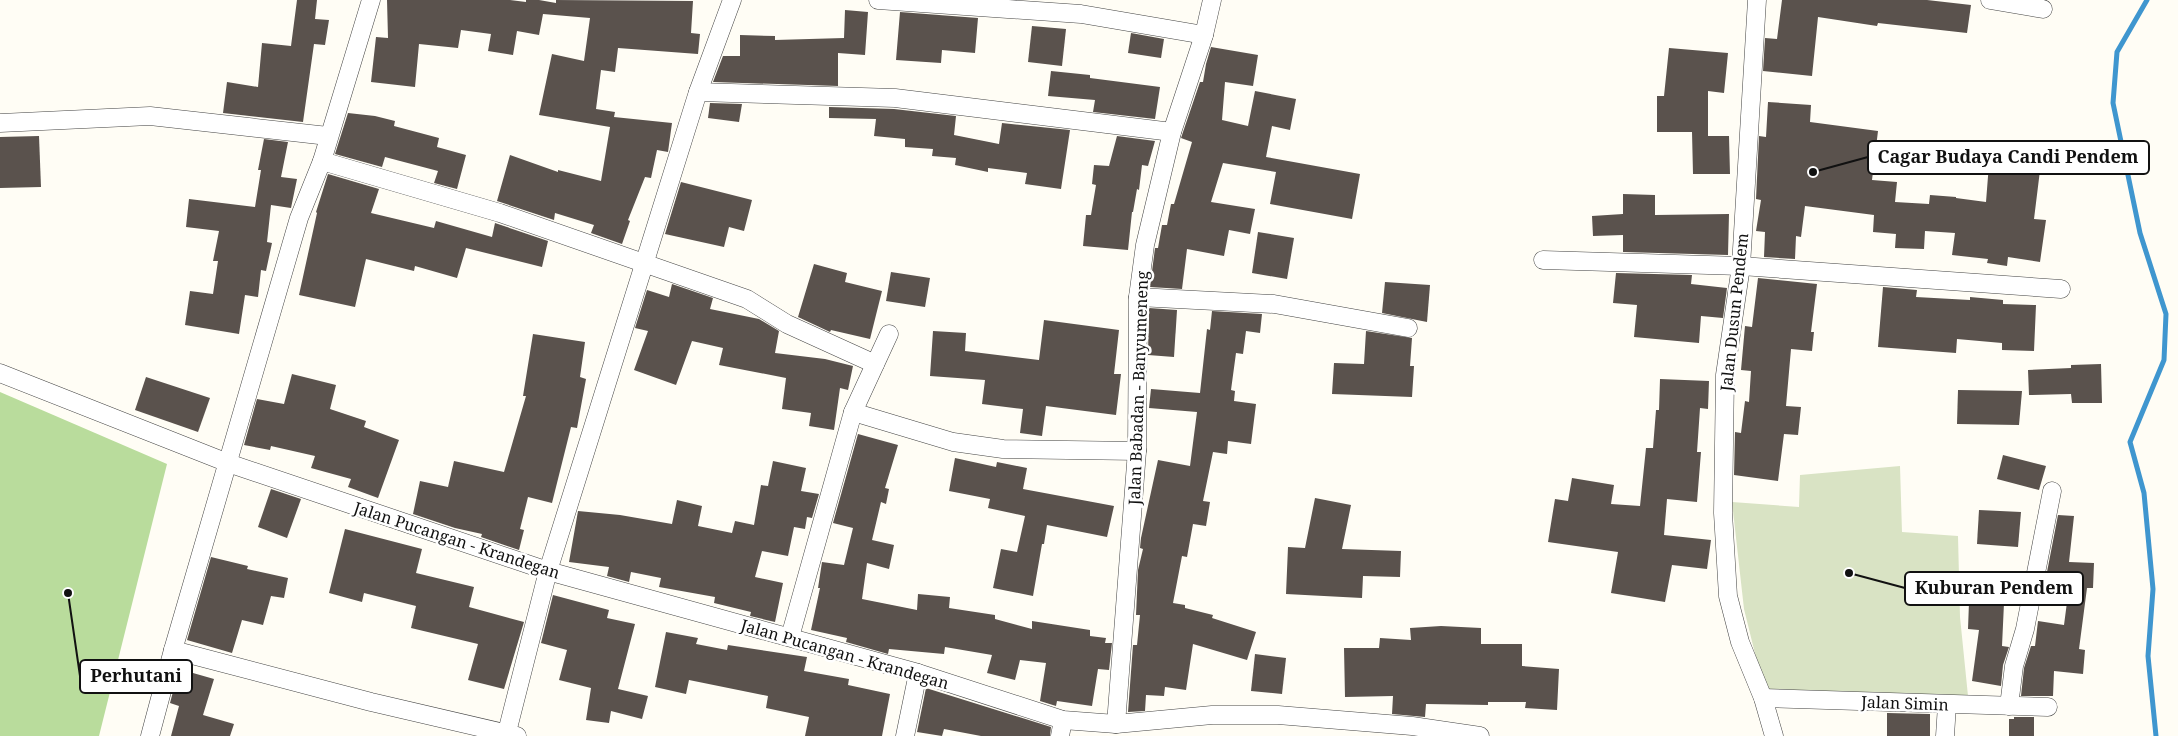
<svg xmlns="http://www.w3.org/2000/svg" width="2178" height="736" viewBox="0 0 2178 736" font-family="'Noto Serif',serif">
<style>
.forest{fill:#b9dc9c}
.cemetery{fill:#d9e3c4}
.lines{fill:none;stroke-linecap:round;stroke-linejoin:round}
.stream{stroke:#3f96cf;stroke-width:5}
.building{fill:#5a524d}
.minor-casing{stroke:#444;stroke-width:19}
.minor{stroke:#fff;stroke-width:18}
.labels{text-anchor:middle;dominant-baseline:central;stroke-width:5;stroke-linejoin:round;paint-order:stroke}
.street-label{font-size:16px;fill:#111;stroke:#fff}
.leader{fill:none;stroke:#111;stroke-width:2}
.callout-dot{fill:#111;stroke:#fff;stroke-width:2}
.callout{fill:#fff;stroke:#111;stroke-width:2}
.callout-label{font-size:18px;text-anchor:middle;font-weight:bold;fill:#111}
</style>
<rect width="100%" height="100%" fill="#fffdf5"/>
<polygon class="forest" points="0,392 167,464 99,736 0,736"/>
<polygon class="cemetery" points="1900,466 1902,532 1958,536 1960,617 1968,696 1764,690 1744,609 1732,502 1799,507 1800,475"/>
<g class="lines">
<polyline class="stream" points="2147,0 2117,52 2113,103 2140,233 2166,314 2164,360 2130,442 2144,493 2153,589 2148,656 2156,736"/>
</g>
<g class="building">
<polygon points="297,0 317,0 315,19 329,20 325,45 314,44 303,122 223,113 227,82 258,87 262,43 291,46"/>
<polygon points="387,0 510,0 526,2 526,0 539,0 556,3 556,0 693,1 691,33 700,34 698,54 618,48 615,72 601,70 596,109 615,112 614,117 672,123 668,152 657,150 651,178 645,177 628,220 630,221 622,244 591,233 594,225 555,213 554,220 497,201 510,155 558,172 558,170 601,181 610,127 539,115 552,54 584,61 590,18 543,14 539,35 517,31 513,55 488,51 491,34 461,30 458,48 419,44 415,87 371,82 376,37 388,38"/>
<polygon points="1782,0 1927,0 1971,5 1967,33 1878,23 1877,26 1818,17 1812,76 1763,71 1765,38 1777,39"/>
<polygon points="845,10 868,12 865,55 838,53 838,86 713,82 723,56 740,56 740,35 775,36 775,40 844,38"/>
<polygon points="900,12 978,18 975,53 942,50 941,63 896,60"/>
<polygon points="1032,26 1066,29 1062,66 1028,62"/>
<polygon points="1131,33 1164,39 1161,58 1128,53"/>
<polygon points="1211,47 1258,55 1253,86 1225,82 1222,120 1248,126 1255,91 1296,99 1290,130 1272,126 1266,157 1360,174 1352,219 1270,204 1276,172 1223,163 1211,202 1255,209 1250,234 1229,230 1224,256 1187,249 1182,289 1150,287 1155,248 1158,248 1162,225 1167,225 1171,204 1174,204 1192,142 1181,138 1182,135 1200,82 1203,82 1206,64"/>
<polygon points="1669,48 1728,53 1724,93 1708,91 1708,136 1729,136 1730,174 1693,174 1692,132 1657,132 1657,96 1664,96"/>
<polygon points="1051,71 1090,75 1090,78 1160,87 1155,119 1093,112 1095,100 1048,96"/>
<polygon points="1768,102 1811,105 1810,122 1878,131 1872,180 1897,182 1895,202 1929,204 1930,195 1956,197 1956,198 1986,202 1990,151 2042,154 2034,219 2046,220 2040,262 2008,257 2007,266 1987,263 1988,259 1952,255 1955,233 1925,231 1924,249 1895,248 1896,234 1873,232 1874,215 1805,206 1801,237 1796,236 1795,259 1764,257 1765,232 1756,231 1761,200 1756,199 1759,136 1766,137"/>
<polygon points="710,103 742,104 739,122 708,118"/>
<polygon points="829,107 894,109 956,116 954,135 999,144 1002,123 1070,130 1061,189 1025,184 1027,173 988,168 988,172 955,165 956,158 932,156 933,149 905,147 905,139 874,136 876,119 829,118"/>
<polygon points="348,113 375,116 395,121 394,126 439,138 437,147 466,155 457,189 434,183 438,171 385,157 382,167 335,154"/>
<polygon points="39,136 41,187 0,188 0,137"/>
<polygon points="1117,136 1155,141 1148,166 1142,165 1139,190 1137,189 1133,212 1132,212 1128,250 1083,246 1086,215 1091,215 1096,185 1092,184 1094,165 1109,166"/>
<polygon points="264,139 288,142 281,177 297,179 291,208 271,205 267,242 272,243 266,271 261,270 258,297 245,295 239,334 185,325 190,291 213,294 218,261 213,261 219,231 186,227 189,199 255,207 261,170 258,170"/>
<polygon points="328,174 379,189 371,213 434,228 436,221 492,237 495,223 548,241 542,267 466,248 457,278 415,266 414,271 366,259 355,307 299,295 317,213 316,212"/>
<polygon points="681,182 752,200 744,231 729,227 724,247 665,234"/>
<polygon points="1623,194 1655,195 1655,215 1729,214 1728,255 1623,252 1623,235 1593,236 1592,216 1623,214"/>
<polygon points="1258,232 1294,238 1287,279 1252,273"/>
<polygon points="814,264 847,273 845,282 882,291 870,339 831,330 830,332 798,317"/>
<polygon points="891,272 930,278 925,307 886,301"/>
<polygon points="1616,273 1692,275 1691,284 1727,288 1723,318 1701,316 1699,343 1634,337 1637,305 1613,303"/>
<polygon points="1758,278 1817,284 1811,332 1814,332 1812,351 1791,349 1786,406 1801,407 1798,435 1784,434 1778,481 1734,475 1735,432 1741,433 1745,401 1749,402 1751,371 1741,370 1745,326 1752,327"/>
<polygon points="1385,282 1430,285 1427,322 1382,313"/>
<polygon points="672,284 713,298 710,309 759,319 779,331 775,353 825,359 853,366 848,390 840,388 834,430 809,426 811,413 782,409 786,378 719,365 723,348 692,341 676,385 634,370 648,331 635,328 647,290 669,297"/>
<polygon points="1883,287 1917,290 1916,297 1970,300 1970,297 2003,300 2003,304 2036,305 2034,351 2002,350 2002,343 1957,339 1956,353 1878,347"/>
<polygon points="1149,308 1177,310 1174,357 1148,355"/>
<polygon points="1212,311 1262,314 1260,333 1246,331 1243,354 1236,353 1231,390 1235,391 1234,401 1256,404 1251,444 1228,441 1227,454 1213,452 1203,501 1210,502 1206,526 1193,524 1187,557 1182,556 1173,603 1185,605 1185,608 1213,615 1212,618 1256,632 1247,660 1193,644 1186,690 1165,687 1164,696 1146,695 1145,711 1128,712 1133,645 1137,645 1140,615 1136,615 1138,570 1143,549 1140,548 1141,538 1158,460 1190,466 1197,412 1149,408 1151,389 1200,393 1207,329 1210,330"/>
<polygon points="1044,320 1119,330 1114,374 1121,374 1116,415 1046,406 1042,436 1020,433 1023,409 982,404 985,380 930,376 933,331 966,333 965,351 1039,360"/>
<polygon points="1366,331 1412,338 1410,366 1414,366 1412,397 1332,394 1334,363 1364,364"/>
<polygon points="533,334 585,342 580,377 586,379 577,428 571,427 552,503 528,497 520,529 524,530 519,550 481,537 482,534 455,528 413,514 420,481 448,487 454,461 504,472 526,396 523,396"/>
<polygon points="2101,364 2102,403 2072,403 2071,394 2029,395 2028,370 2071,368 2071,365"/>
<polygon points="292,374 336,385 330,409 366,421 364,427 399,440 378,498 348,487 351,479 311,468 315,456 271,446 270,450 244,445 257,399 284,404"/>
<polygon points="146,377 210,398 198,432 135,410"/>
<polygon points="1660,379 1709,381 1708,409 1700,408 1697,452 1701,452 1697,502 1667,499 1664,535 1711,540 1707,569 1672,565 1665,602 1611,593 1618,552 1548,542 1555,499 1568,501 1572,478 1614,485 1611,504 1640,506 1646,448 1653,448 1656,410 1659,410"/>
<polygon points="1958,390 2022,391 2019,425 1957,424"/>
<polygon points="858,434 898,445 885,488 889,489 886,504 881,502 872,540 894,545 889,569 867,563 862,599 917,610 918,594 950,597 949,608 995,615 995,619 1032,629 1032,621 1090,630 1090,636 1106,638 1105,643 1112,643 1109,670 1098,669 1092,706 1057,701 1056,706 1040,701 1046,663 1020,660 1015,680 987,673 992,655 945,647 944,654 889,649 888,654 846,642 847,638 811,630 820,588 818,588 822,562 844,565 853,528 833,523"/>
<polygon points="2003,455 2046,466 2039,490 1997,479"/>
<polygon points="955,458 996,467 997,462 1027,468 1023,489 1114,506 1107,537 1047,525 1044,544 1042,544 1033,596 993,588 1001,549 1017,552 1025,516 988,508 990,499 949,491"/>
<polygon points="773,461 806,468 801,491 819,494 812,518 807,517 805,529 794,527 788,556 762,551 755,577 783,583 775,622 750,616 751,612 714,603 715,597 659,587 661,578 631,572 629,582 607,576 609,567 569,562 578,511 620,515 672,524 677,500 702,506 698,526 732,533 735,521 754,525 761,485 768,486"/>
<polygon points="271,489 301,499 287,538 258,527"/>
<polygon points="1315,498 1351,505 1342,549 1401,551 1400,577 1363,576 1362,598 1286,594 1288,547 1305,548"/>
<polygon points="1979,510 2021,512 2018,547 1977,544"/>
<polygon points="2058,515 2074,516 2069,562 2094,563 2093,588 2087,588 2079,649 2085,650 2083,674 2054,671 2053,696 2021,696 2024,668 2031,646 2035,646 2038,621 2064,625 2069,587 2047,587 2047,572"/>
<polygon points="345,529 422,549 416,573 474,587 469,607 524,622 504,689 468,680 478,644 411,628 416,606 364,593 362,602 329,593"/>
<polygon points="211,557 248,566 247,569 288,578 284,598 271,596 263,625 242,620 232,653 187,640"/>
<polygon points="1967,574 2011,576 2010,604 2004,603 2002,646 2009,647 2003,665 2001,686 1972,681 1979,630 1968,629 1969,602 1966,602"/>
<polygon points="553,595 609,610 607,618 635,624 618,689 648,696 642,719 611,711 609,723 586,720 591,688 559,680 567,650 541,643"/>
<polygon points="1441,626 1481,628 1481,644 1522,644 1522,666 1559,669 1557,710 1525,708 1526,702 1488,702 1488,705 1426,704 1425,717 1392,714 1393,696 1345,697 1344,648 1379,648 1380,638 1411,640 1410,628"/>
<polygon points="666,632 698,638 696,644 727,650 728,645 807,657 804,671 849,679 848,685 890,694 882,736 805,736 809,717 766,708 768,696 689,680 686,694 655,687"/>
<polygon points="1255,654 1286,658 1282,694 1251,691"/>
<polygon points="179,669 214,679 203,715 234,724 230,736 171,736 179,706 170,703"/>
<polygon points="926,688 1051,727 1050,736 981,736 944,729 942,736 917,732"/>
<polygon points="1887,713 1930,714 1930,736 1887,736"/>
<polygon points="2014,717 2034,717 2034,736 2009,736 2009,719 2014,719"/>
</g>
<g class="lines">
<defs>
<g id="minor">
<polyline points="878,0 1081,14 1204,35"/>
<polyline points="1757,0 1741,266 1725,375 1723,513 1728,596 1740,642 1763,698 1774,736"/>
<polyline points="1990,0 2043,9"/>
<polyline points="698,92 895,98 1172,132"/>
<polyline points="0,123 150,116 328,136"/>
<polyline points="322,161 500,213 747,299 787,324 875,364"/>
<polyline points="1543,260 1741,266 2061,289"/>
<polyline points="1138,297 1274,304 1408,328"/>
<polyline points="0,373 228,463 548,571 918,673 1063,720 1116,724 1212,715 1278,715 1412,726 1480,736"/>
<polyline points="853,412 953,442 1003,449 1137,451"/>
<polyline points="790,637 853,412 889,334"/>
<polyline points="173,650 371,702 517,736"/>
<polyline points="1763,698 2048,707"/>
<polyline points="2009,706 2014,666 2025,629 2052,491"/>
<polyline points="1116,724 1137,451 1138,297 1145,245 1172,132 1204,35 1212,0"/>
<polyline points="150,736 173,650 299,218 322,161 371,0"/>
<polyline points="506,736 548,571 698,92 732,0"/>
<polyline points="905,736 918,673"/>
<polyline points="1060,736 1063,720"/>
<polyline points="1945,736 1947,705"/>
</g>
</defs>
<use href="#minor" class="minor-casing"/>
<use href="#minor" class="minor"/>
</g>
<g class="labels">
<g class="street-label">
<text transform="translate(1734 312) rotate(-84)">Jalan Dusun Pendem</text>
<text transform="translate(1138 388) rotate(-88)">Jalan Babadan - Banyumeneng</text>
<text transform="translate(457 540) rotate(18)">Jalan Pucangan - Krandegan</text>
<text transform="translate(845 654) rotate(16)">Jalan Pucangan - Krandegan</text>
<text transform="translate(1905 703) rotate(2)">Jalan Simin</text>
</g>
</g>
<path class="leader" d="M1813 172L1868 157M1849 573L1905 588M68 593L80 676"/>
<g class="callout-dot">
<circle cx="1813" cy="172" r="5"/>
<circle cx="1849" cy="573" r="5"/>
<circle cx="68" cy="593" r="5"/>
</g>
<g class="callout">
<rect x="1868" y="141" width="281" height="33" rx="5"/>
<rect x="1905" y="572" width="178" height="33" rx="5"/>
<rect x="80" y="660" width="112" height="33" rx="5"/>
</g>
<g class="callout-label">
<text x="2008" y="163">Cagar Budaya Candi Pendem</text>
<text x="1994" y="594">Kuburan Pendem</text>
<text x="136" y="682">Perhutani</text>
</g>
</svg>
